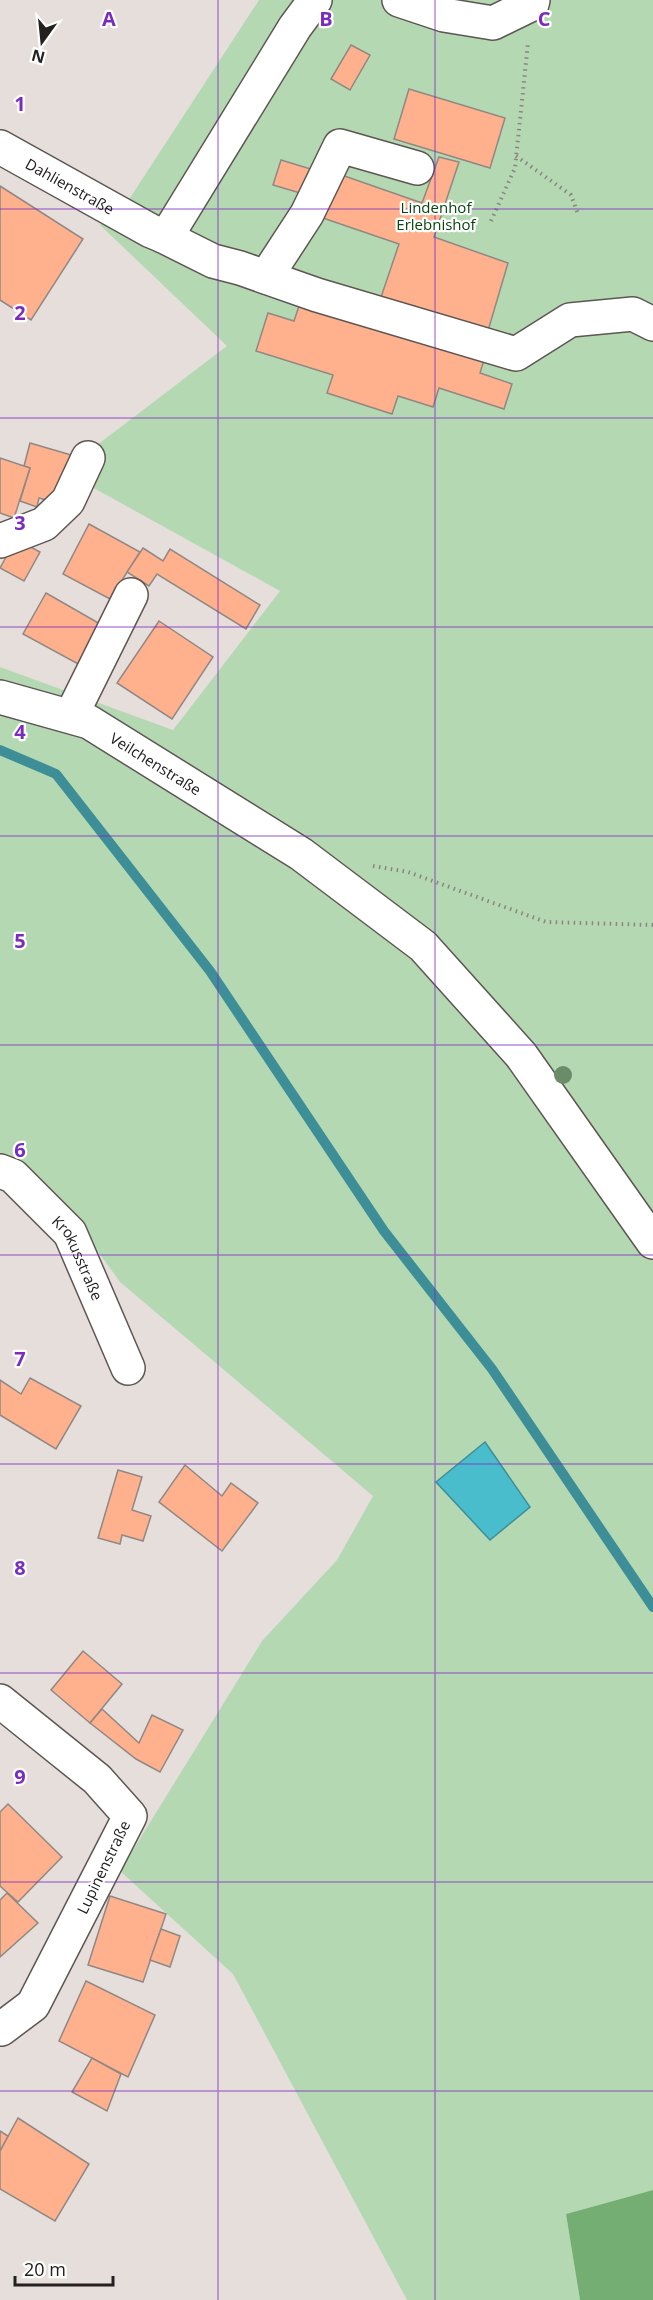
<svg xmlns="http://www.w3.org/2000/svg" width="653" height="2300" viewBox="0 0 653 2300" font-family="'Open Sans',sans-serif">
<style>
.green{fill:#b4d9b2}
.forest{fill:#74ae73}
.water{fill:#4abdcc;stroke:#3e8e98;stroke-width:1.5}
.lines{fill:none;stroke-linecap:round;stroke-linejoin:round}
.stream{stroke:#3e8e98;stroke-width:10}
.building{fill:#feb18c;stroke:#908885;stroke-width:1.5}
.minor-casing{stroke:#5d5652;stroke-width:36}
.path{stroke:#8b8582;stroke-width:4;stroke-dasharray:1.5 4.5;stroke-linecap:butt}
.minor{stroke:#fff;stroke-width:33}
.tree{fill:#6b8b69}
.grid{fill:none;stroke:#7b2cbf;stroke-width:1.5;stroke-opacity:0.55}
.labels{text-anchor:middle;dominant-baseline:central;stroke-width:4.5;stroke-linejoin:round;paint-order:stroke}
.street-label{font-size:15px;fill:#23201f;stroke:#fff}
.park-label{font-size:15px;fill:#07470d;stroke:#fff}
.grid-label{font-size:20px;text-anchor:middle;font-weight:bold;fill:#7b2cbf;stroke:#fff;stroke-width:4.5;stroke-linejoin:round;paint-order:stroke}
</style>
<rect width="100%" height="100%" fill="#e6deda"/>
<polygon class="green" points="259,0 653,0 653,2190 566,2214 580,2300 407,2300 233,1974 120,1871 262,1641 337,1560 373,1496 120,1282 63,1203 0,1166 0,667 173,730 280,591 63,471 227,346 100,225 126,204"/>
<polygon class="forest" points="653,2190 653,2300 580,2300 566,2214"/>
<polygon class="water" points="485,1442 530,1507 490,1540 436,1482"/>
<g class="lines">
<polyline class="stream" points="0,750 56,774 210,971 384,1231 492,1369 653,1607"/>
</g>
<g class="building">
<polygon points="351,45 370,55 350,90 331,79"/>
<polygon points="409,89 505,118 490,168 394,139"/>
<polygon points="439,157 459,162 434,237 508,263 485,341 378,306 399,244 320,217 333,172 422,203"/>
<polygon points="281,160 314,170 307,195 273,185"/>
<polygon points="0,186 83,239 31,320 0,300"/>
<polygon points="301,300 485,357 480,373 512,384 504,409 439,388 433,407 398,396 392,414 327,393 333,375 256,351 268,313 294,321"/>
<polygon points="30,443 78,457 56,503 39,498 37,507 20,501 30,468 24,466"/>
<polygon points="0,458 30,468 14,518 0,513"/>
<polygon points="89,524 140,552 110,599 63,574"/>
<polygon points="16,539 40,552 24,581 0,568"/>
<polygon points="143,548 163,561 170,549 260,605 246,629 157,574 149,586 127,572"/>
<polygon points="46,593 102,625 80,665 23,634"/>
<polygon points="159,621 213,657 172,719 117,683"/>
<polygon points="30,1378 81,1406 56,1449 0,1415 0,1380 21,1394"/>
<polygon points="185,1465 222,1496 231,1483 258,1503 222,1551 159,1502"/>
<polygon points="118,1470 142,1477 132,1510 151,1516 143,1541 122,1535 120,1544 98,1538"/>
<polygon points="83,1651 122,1684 90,1723 51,1690"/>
<polygon points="102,1709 139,1743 152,1715 183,1730 160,1772 136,1759 90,1723"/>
<polygon points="8,1804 62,1857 18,1902 0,1886 0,1812"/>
<polygon points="7,1893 38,1923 0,1957 0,1900"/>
<polygon points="110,1896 166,1914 143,1982 88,1965"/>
<polygon points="161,1929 180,1936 170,1967 150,1960"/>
<polygon points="86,1981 155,2015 128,2077 59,2041"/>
<polygon points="92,2058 121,2074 107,2111 72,2092"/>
<polygon points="18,2118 89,2164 55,2221 0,2189 0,2151"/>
<polygon points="0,2131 8,2136 0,2151"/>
</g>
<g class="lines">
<defs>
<g id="minor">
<polyline points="399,0 444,15 493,23 532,4 533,0"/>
<path id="s1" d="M 0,147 L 151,231 L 163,236 L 168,234 L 295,27 L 315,0"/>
<polyline points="163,236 213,261 240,268 317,295 516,354 570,320 633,314 653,324"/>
<polyline points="266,277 307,214 340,146 417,168"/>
<polyline points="0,541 44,524 68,501 88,458"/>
<path id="s2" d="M 0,697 L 89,722 L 301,854 L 423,946 L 521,1055 L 653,1242"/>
<polyline points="71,716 131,595"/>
<path id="s3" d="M 0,1171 L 13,1176 L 70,1233 L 128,1368"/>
<polyline points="0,1701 97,1779 130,1816 33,2005 1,2029"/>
</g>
</defs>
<use href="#minor" class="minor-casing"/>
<g class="path">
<polyline points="516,156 571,195 578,214"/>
<polyline points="491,221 515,168 528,43"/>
<polyline points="373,866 408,872 546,922 653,925"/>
</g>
<use href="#minor" class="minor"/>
</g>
<circle class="tree" cx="563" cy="1075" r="9"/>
<path class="grid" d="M 218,0 L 218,2300M 435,0 L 435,2300M 0,209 L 653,209M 0,418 L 653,418M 0,627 L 653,627M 0,836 L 653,836M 0,1045 L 653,1045M 0,1255 L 653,1255M 0,1464 L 653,1464M 0,1673 L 653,1673M 0,1882 L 653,1882M 0,2091 L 653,2091"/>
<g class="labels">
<g class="street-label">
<text stroke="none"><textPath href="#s1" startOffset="80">Dahlienstraße</textPath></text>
<text stroke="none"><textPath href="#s2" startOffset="171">Veilchenstraße</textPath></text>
<text stroke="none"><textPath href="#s3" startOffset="120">Krokusstraße</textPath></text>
<text transform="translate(103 1867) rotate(-64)">Lupinenstraße</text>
</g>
<g class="park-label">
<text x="436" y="207">Lindenhof<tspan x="436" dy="17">Erlebnishof</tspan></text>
</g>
</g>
<g class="grid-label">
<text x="109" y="26">A</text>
<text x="326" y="26">B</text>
<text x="544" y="26">C</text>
<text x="20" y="111">1</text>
<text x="20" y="320">2</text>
<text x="20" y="530">3</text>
<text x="20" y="739">4</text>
<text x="20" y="948">5</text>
<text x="20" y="1157">6</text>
<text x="20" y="1366">7</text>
<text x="20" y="1575">8</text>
<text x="20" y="1784">9</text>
</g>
<g transform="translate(42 42) rotate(195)" stroke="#ffffff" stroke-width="4.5" paint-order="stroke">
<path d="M0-4.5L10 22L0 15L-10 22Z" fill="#23201f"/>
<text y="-9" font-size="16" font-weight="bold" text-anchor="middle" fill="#23201f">N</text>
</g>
<path d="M15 2276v9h98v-9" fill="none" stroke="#23201f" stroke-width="3"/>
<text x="24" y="2276" font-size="18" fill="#23201f" stroke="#ffffff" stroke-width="4.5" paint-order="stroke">20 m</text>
</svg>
